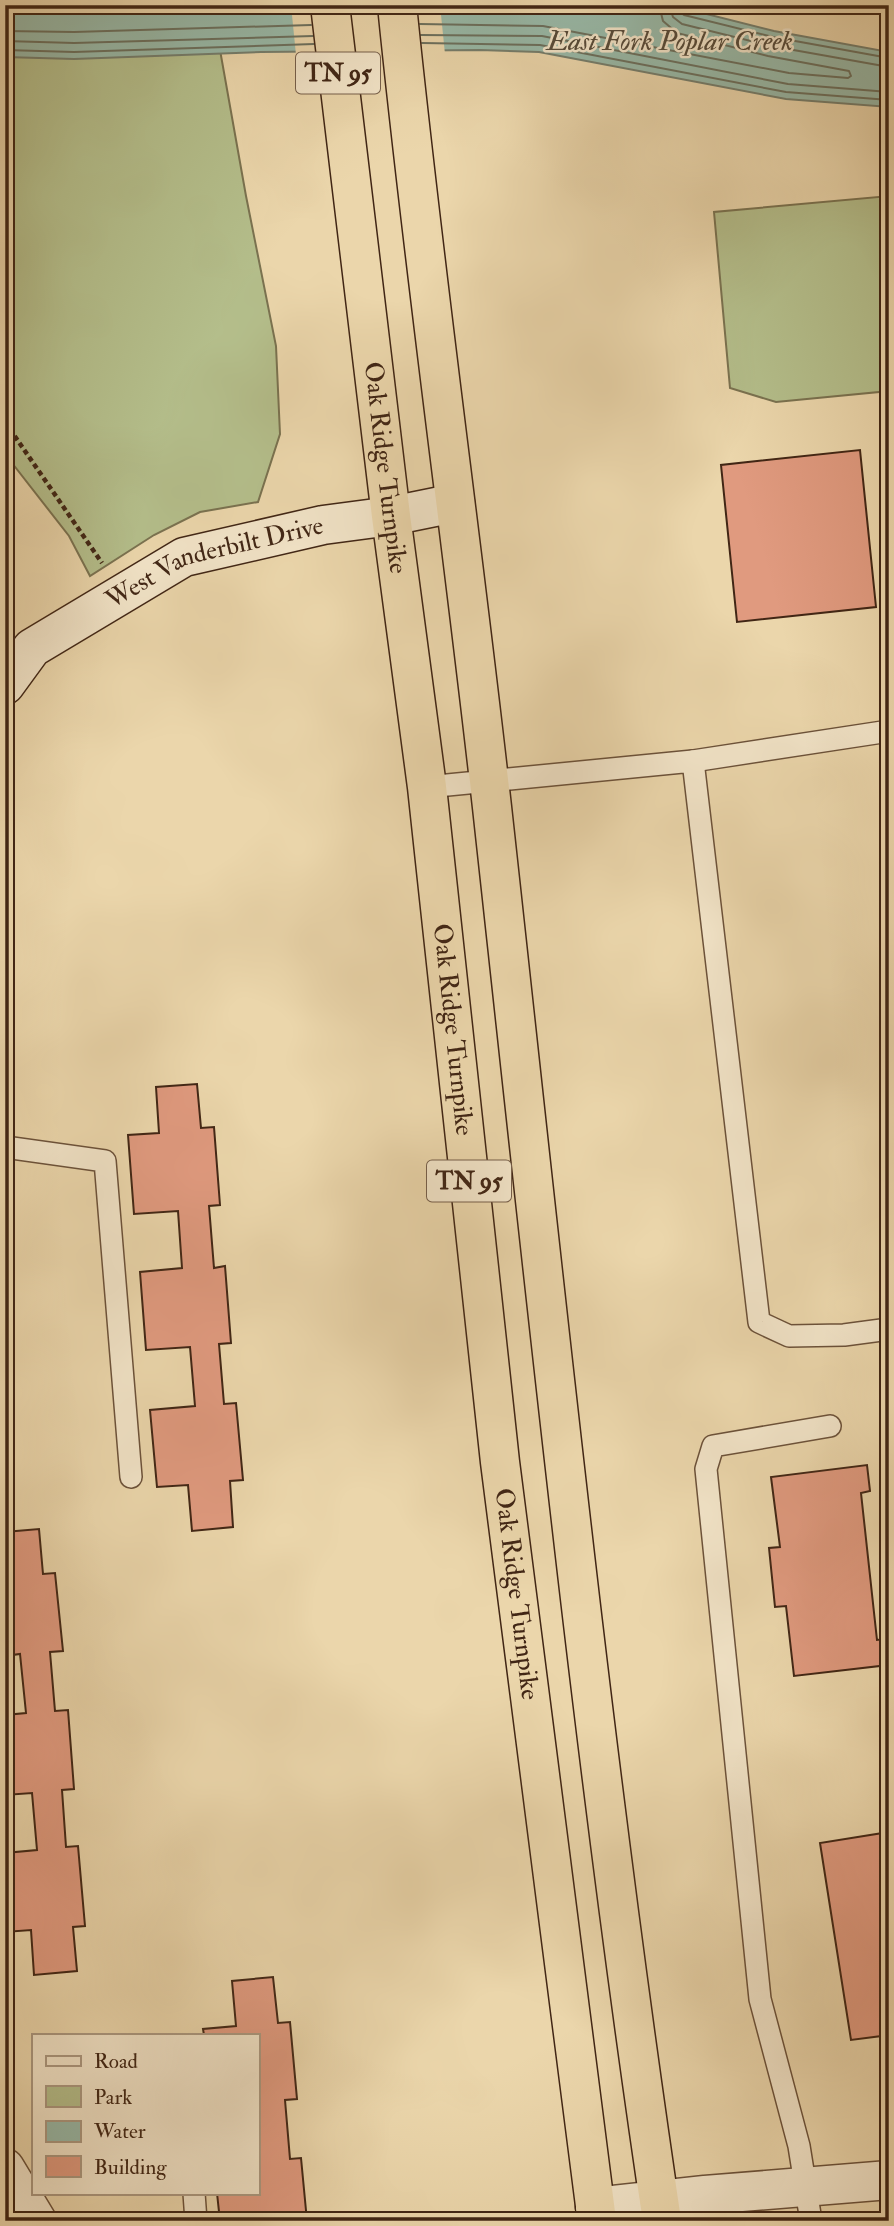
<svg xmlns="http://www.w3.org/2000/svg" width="894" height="2226" viewBox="0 0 894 2226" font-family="'IM FELL Double Pica',serif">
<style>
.green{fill:#b4be8b;stroke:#7a7250;stroke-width:2}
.water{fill:#98b9a8;stroke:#757e6d;stroke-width:2}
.pier{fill:#ebd6ab}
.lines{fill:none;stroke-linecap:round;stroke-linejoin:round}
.shore{stroke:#6c705e;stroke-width:2}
.building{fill:#e09a7f;stroke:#412615;stroke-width:2}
.lane-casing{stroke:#6c523a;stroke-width:24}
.street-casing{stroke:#6c523a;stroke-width:41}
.secondary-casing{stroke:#412615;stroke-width:41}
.highway-casing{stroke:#412615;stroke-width:41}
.path{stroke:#412615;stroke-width:4.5;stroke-dasharray:5 3.5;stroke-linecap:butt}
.lane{stroke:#f2e4c8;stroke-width:21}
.street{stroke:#f2e4c8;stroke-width:38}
.secondary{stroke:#f2e4c8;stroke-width:38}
.highway{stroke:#ebd6ab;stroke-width:38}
.labels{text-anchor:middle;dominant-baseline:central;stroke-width:5;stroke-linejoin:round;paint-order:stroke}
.shield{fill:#f2e4c8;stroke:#765f4b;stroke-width:2}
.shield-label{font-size:24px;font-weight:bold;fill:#412615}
.street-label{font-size:26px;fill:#412615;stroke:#f2e4c8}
.water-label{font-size:28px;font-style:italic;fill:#574b3a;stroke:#f2e4c8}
</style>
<rect width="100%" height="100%" fill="#ebd6ab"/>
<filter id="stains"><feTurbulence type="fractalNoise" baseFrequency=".00286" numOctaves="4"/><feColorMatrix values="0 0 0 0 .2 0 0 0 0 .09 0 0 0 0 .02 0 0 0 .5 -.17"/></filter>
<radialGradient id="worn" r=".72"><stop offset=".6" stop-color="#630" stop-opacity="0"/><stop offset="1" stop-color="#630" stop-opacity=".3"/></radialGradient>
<g class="green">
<polygon points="5,5 212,5 246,196 276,346 280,434 258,502 200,512 154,535 90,576 69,536 5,454"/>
<polygon points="889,196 889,391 776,402 730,388 714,212"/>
</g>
<polygon class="water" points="5,5 671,5 774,31 889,52 889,107 786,99 539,52 480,50 261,52 74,59 5,57"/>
<polygon class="pier" points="291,5 440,5 445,54 296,55"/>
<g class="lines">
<g class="shore">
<polyline points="669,5 673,17 682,24 771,46 889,67"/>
<polyline points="678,5 679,11 684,15 773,37 889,58"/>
<polyline points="420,24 543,26 789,73 848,78 851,76 849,71 768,56 677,33 663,21 659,5"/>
<polyline points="5,31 74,32 311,25"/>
<polyline points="421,35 542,36 788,84 889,92"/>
<polyline points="5,41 74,43 313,36"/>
<polyline points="422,43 540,45 786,92 889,100"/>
<polyline points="5,50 74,52 314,44"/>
</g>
</g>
<g class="building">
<polygon points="860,450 876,607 737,622 721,465"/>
<polygon points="197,1084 201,1128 214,1127 220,1205 209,1206 214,1268 225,1266 231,1343 219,1344 224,1404 236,1403 243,1480 230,1481 233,1527 192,1531 188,1485 157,1487 150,1410 195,1406 190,1347 146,1350 140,1272 182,1268 178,1211 134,1214 128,1135 159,1133 156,1087"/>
<polygon points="867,1465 870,1491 861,1493 877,1640 885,1639 888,1665 794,1676 786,1606 775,1607 769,1548 780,1547 771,1477"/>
<polygon points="39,1529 43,1574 55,1573 63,1651 50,1652 55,1711 68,1710 74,1789 62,1790 66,1847 78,1846 85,1926 73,1927 77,1971 34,1975 31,1930 5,1932 5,1853 37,1850 32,1793 5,1795 5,1715 26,1713 20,1654 5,1656 5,1532"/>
<polygon points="889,1832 889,2035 851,2040 820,1843"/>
<polygon points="273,1977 278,2023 290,2022 297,2099 285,2100 290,2159 301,2158 307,2221 220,2221 217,2193 257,2193 257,2035 204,2035 203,2029 236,2026 232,1981"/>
</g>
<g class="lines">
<defs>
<g id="lane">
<polyline points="693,761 889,731"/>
<polyline points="427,787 693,761 759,1322 789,1336 844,1335 889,1329"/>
<polyline points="5,1147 105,1161 131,1477"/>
<polyline points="194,2193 196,2221"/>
<polyline points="811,2221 799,2146 760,1999 706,1469 713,1446 830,1426"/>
</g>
<g id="street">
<polyline points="5,2168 37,2221"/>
<polyline points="595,2207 705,2195 889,2180"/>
</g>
<g id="secondary">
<path id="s1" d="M 5,685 L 32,648 L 184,557 L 323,525 L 391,516 L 455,503"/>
</g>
<g id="highway">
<path id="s2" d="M 330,5 L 391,516 L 427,787 L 500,1462 L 597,2221"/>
<path d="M 397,5 C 424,273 462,539 492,807 C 544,1279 592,1751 662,2221"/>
</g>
</defs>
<use href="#lane" class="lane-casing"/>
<use href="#street" class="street-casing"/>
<use href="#secondary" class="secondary-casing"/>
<use href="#highway" class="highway-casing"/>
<polyline class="path" points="5,422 102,563"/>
<use href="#lane" class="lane"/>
<use href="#street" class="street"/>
<use href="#secondary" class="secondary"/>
<use href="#highway" class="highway"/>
</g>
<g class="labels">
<g class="shield">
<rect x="296" y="52.5" width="84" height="41" rx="5"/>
<rect x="427" y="1160.5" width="84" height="41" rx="5"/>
</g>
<g class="shield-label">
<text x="338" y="73">TN 95</text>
<text x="469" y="1181">TN 95</text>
</g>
<g class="street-label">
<text stroke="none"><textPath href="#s2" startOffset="466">Oak Ridge Turnpike</textPath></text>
<text stroke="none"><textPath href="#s1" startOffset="250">West Vanderbilt Drive</textPath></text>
<text stroke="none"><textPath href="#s2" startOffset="1032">Oak Ridge Turnpike</textPath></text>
<text stroke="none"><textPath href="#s2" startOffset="1600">Oak Ridge Turnpike</textPath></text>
</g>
<g class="water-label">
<text x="670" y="41">East Fork Poplar Creek</text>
</g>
</g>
<rect width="894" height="2226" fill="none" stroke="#ebd6ab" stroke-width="28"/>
<rect x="7" y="7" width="880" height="2212" fill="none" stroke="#412615" stroke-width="3.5"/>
<rect x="14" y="14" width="866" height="2198" fill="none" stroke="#412615" stroke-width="2"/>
<rect x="32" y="2034" width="228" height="161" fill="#f2e4c8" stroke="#ab9880" stroke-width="2"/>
<rect x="46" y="2056" width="35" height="10" fill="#f2e4c8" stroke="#ab9880" stroke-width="2"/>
<text x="94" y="2068" font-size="21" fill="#412615">Road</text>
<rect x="46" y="2086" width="35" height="21" fill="#b4be8b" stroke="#ab9880" stroke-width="2"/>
<text x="94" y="2104" font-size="21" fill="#412615">Park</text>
<rect x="46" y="2121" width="35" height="21" fill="#98b9a8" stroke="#ab9880" stroke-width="2"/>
<text x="94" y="2138" font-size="21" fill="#412615">Water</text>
<rect x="46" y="2156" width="35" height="21" fill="#e09a7f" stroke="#ab9880" stroke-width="2"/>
<text x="94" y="2174" font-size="21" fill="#412615">Building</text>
<rect width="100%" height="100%" filter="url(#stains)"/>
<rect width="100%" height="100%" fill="url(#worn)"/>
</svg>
